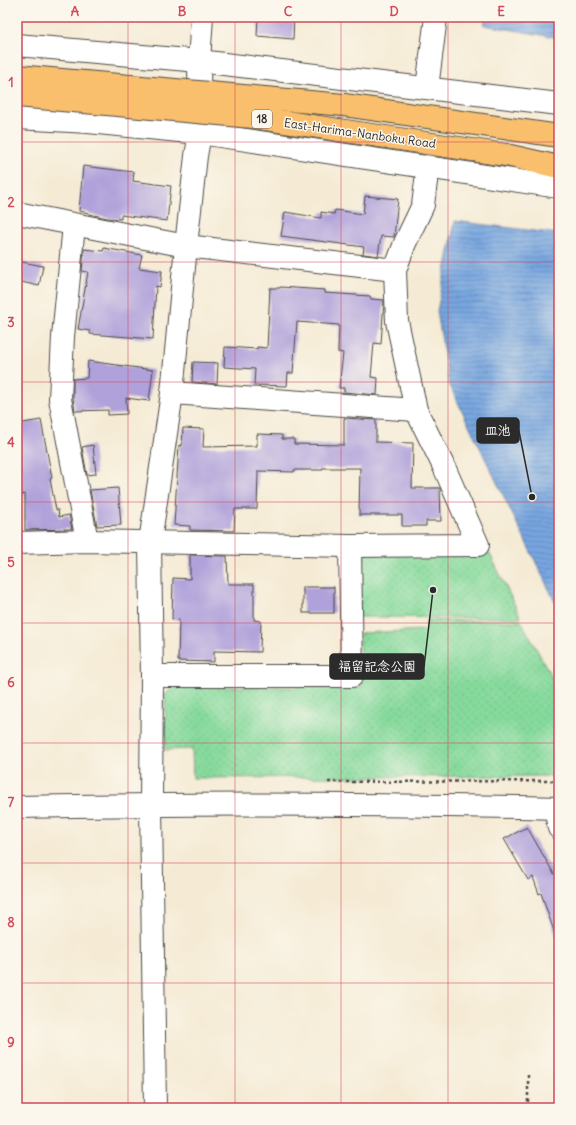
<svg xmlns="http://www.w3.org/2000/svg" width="576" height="1125" viewBox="0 0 576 1125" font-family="Delius,'Klee One',sans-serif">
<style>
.grass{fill:url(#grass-dots);stroke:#588264}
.water{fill:url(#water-rules);stroke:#516886}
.building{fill:#b0a1da}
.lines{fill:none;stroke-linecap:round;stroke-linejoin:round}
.minor-casing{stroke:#494844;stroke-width:24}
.highway-casing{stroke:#494844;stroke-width:24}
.path{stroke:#494844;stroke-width:2.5;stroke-dasharray:3 3;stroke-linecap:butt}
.minor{stroke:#fff;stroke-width:22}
.highway{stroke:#f9bf6d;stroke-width:22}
.highway-bridge-casing{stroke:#494844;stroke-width:24;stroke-linecap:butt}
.highway-bridge{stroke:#f9bf6d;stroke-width:22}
.grid{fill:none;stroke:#d1495b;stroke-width:1;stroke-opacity:0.55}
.labels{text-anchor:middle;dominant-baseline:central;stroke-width:3;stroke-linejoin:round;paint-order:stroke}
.shield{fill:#fbf7ec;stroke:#696865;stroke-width:1}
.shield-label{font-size:11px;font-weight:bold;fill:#2b2b2b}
.street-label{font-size:12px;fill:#2b2b2b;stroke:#fbf7ec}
.leader{fill:none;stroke:#2b2b2b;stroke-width:1.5}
.callout-dot{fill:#2b2b2b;stroke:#fbf7ec;stroke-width:1.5}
.callout{fill:#2b2b2b;stroke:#2b2b2b;stroke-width:1.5}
.callout-label{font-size:13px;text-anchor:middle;font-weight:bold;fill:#fff}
.neatline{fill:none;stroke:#d1495b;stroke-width:1.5}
.grid-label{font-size:13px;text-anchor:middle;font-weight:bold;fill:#d1495b}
</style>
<defs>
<pattern id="grass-dots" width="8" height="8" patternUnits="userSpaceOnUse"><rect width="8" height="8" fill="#86da9c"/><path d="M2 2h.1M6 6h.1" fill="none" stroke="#74bb87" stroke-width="1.8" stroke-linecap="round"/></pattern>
<pattern id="water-rules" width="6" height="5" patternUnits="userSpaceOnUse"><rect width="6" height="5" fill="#77a6e0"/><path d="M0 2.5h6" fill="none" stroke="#6287b6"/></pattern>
</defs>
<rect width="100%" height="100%" fill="#fbf7ec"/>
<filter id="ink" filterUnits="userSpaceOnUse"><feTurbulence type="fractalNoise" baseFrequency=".025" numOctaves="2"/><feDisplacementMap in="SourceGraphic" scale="8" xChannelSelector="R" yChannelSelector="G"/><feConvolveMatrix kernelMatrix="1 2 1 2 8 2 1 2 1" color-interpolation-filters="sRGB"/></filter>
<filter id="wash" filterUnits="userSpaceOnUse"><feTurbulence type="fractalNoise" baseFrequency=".012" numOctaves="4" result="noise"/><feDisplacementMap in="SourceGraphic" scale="16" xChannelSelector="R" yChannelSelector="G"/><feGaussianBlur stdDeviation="0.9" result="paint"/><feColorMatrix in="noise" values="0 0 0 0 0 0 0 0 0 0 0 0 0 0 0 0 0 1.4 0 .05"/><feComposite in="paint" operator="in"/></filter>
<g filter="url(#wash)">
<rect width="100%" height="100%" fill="#f5ebd5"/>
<g class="grass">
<polygon points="366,553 490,554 521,618 360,617 358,563"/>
<polygon points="426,620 521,621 559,690 559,776 193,778 192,749 166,750 165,695 173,687 361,687 360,633 426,630"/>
</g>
<g class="water">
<polygon points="485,17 559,17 559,38 484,25"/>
<polygon points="455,221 559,234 559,610 449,384 437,311"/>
</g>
<g id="blocks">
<g class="building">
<polygon points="258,17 294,17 293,39 257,36"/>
<polygon points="83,166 134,172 133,181 171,186 167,221 121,215 121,219 107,218 89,214 89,213 79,211"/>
<polygon points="365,196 398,199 394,237 381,236 378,256 363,254 364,247 281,236 285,212 321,218 321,212 334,214 335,210 363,214"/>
<polygon points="104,248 142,255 139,268 162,271 160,287 156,286 153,339 90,334 90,331 78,329 88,272 82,271 84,249 103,251"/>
<polygon points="17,261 43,266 39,286 17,281"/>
<polygon points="280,287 325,290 325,293 370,296 371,299 384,300 381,344 374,343 371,377 378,378 377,395 344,392 344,388 339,388 343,353 338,352 339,325 297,322 293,373 288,373 287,386 254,385 255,369 224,367 225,347 257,349 257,347 267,348 270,288 280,288"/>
<polygon points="88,361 153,370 149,401 126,398 127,414 108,415 108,410 75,411 73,398 73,379 87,378"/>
<polygon points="193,362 218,363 217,384 192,382"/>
<polygon points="344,418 376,420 376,442 413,443 412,488 440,488 441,521 426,521 426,526 402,526 402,515 359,515 360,468 322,468 322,470 294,470 294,472 258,471 257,509 235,509 234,531 190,530 190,526 174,525 179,445 182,446 183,428 204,429 203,447 257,446 257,434 282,435 282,439 294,439 294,444 344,445"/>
<polygon points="41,420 52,478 50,479 56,510 58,510 59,517 69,515 72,529 25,530 25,494 20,495 17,482 17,424"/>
<polygon points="93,445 96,474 87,475 82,447"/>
<polygon points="118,488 121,525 97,526 90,490"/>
<polygon points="190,555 227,556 228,584 254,584 254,620 261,621 260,652 214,651 214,662 178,661 179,620 172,619 173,578 190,579"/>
<rect x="303" y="587" width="31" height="26"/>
<polygon points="527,827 554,874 559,872 559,936 556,937 541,893 539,894 533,877 528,880 504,839"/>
</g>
</g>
</g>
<g filter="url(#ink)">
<use href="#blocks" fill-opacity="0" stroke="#494844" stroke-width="1"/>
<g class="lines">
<defs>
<g id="minor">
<polyline points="17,45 199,61 559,104"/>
<polyline points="427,88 436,17"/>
<polyline points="17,118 88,122 200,133 559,187"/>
<polyline points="17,213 186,246 395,270"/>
<polyline points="74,225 63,337 60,399 87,541"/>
<polyline points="172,393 416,410"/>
<polyline points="17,543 87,541 350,546 478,545 445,469 416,410 397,321 395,270 405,243 423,205 428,166"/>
<polyline points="152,676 352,676 350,546"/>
<path d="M 17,807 C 198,803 378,804 559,808"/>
<polyline points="555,808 559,828"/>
<polyline points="155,1108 151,804 152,676 150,542 172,393 186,246 196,156 200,133 199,61 202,17"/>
</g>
<g id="highway">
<polyline points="344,105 559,136"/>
<polyline points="506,155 559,167"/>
</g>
</defs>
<use href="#minor" class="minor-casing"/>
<use href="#highway" class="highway-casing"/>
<g class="path">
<polyline points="328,782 559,781"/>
<polyline points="528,1108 528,1073"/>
</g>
<use href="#minor" class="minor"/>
<use href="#highway" class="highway"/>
<defs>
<g id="highway-bridge">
<polyline points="17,76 344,105"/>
<polyline points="17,96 252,117 506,155"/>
</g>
</defs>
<use href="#highway-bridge" class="highway-bridge-casing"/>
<use href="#highway-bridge" class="highway-bridge"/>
</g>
</g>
<path class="grid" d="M 128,17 L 128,1108M 235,17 L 235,1108M 341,17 L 341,1108M 448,17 L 448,1108M 17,142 L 559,142M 17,262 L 559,262M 17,382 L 559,382M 17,502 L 559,502M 17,623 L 559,623M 17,743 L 559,743M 17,863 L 559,863M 17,983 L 559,983"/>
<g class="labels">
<rect class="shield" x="252" y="110" width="20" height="18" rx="3"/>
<g class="shield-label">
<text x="262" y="119">18</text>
</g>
<g class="street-label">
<text transform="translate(360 133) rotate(8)">East-Harima-Nanboku Road</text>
</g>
</g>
<path class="leader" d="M532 497L519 431M433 590L424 667"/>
<g class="callout-dot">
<circle cx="532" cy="497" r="4"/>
<circle cx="433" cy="590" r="4"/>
</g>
<g class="callout">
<rect x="477" y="418" width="42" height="25" rx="4"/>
<rect x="330" y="654" width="94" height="25" rx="4"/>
</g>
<g class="callout-label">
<text x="498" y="435">皿池</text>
<text x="377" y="671">福留記念公園</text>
</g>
<rect width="576" height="1125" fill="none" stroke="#fbf7ec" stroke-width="44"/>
<rect x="22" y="22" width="532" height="1081" class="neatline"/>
<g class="grid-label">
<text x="75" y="16">A</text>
<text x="182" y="16">B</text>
<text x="288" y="16">C</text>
<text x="394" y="16">D</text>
<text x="501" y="16">E</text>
<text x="11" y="87">1</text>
<text x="11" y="207">2</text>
<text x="11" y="327">3</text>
<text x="11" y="447">4</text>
<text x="11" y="567">5</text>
<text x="11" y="687">6</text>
<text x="11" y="807">7</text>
<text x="11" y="927">8</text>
<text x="11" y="1047">9</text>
</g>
</svg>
